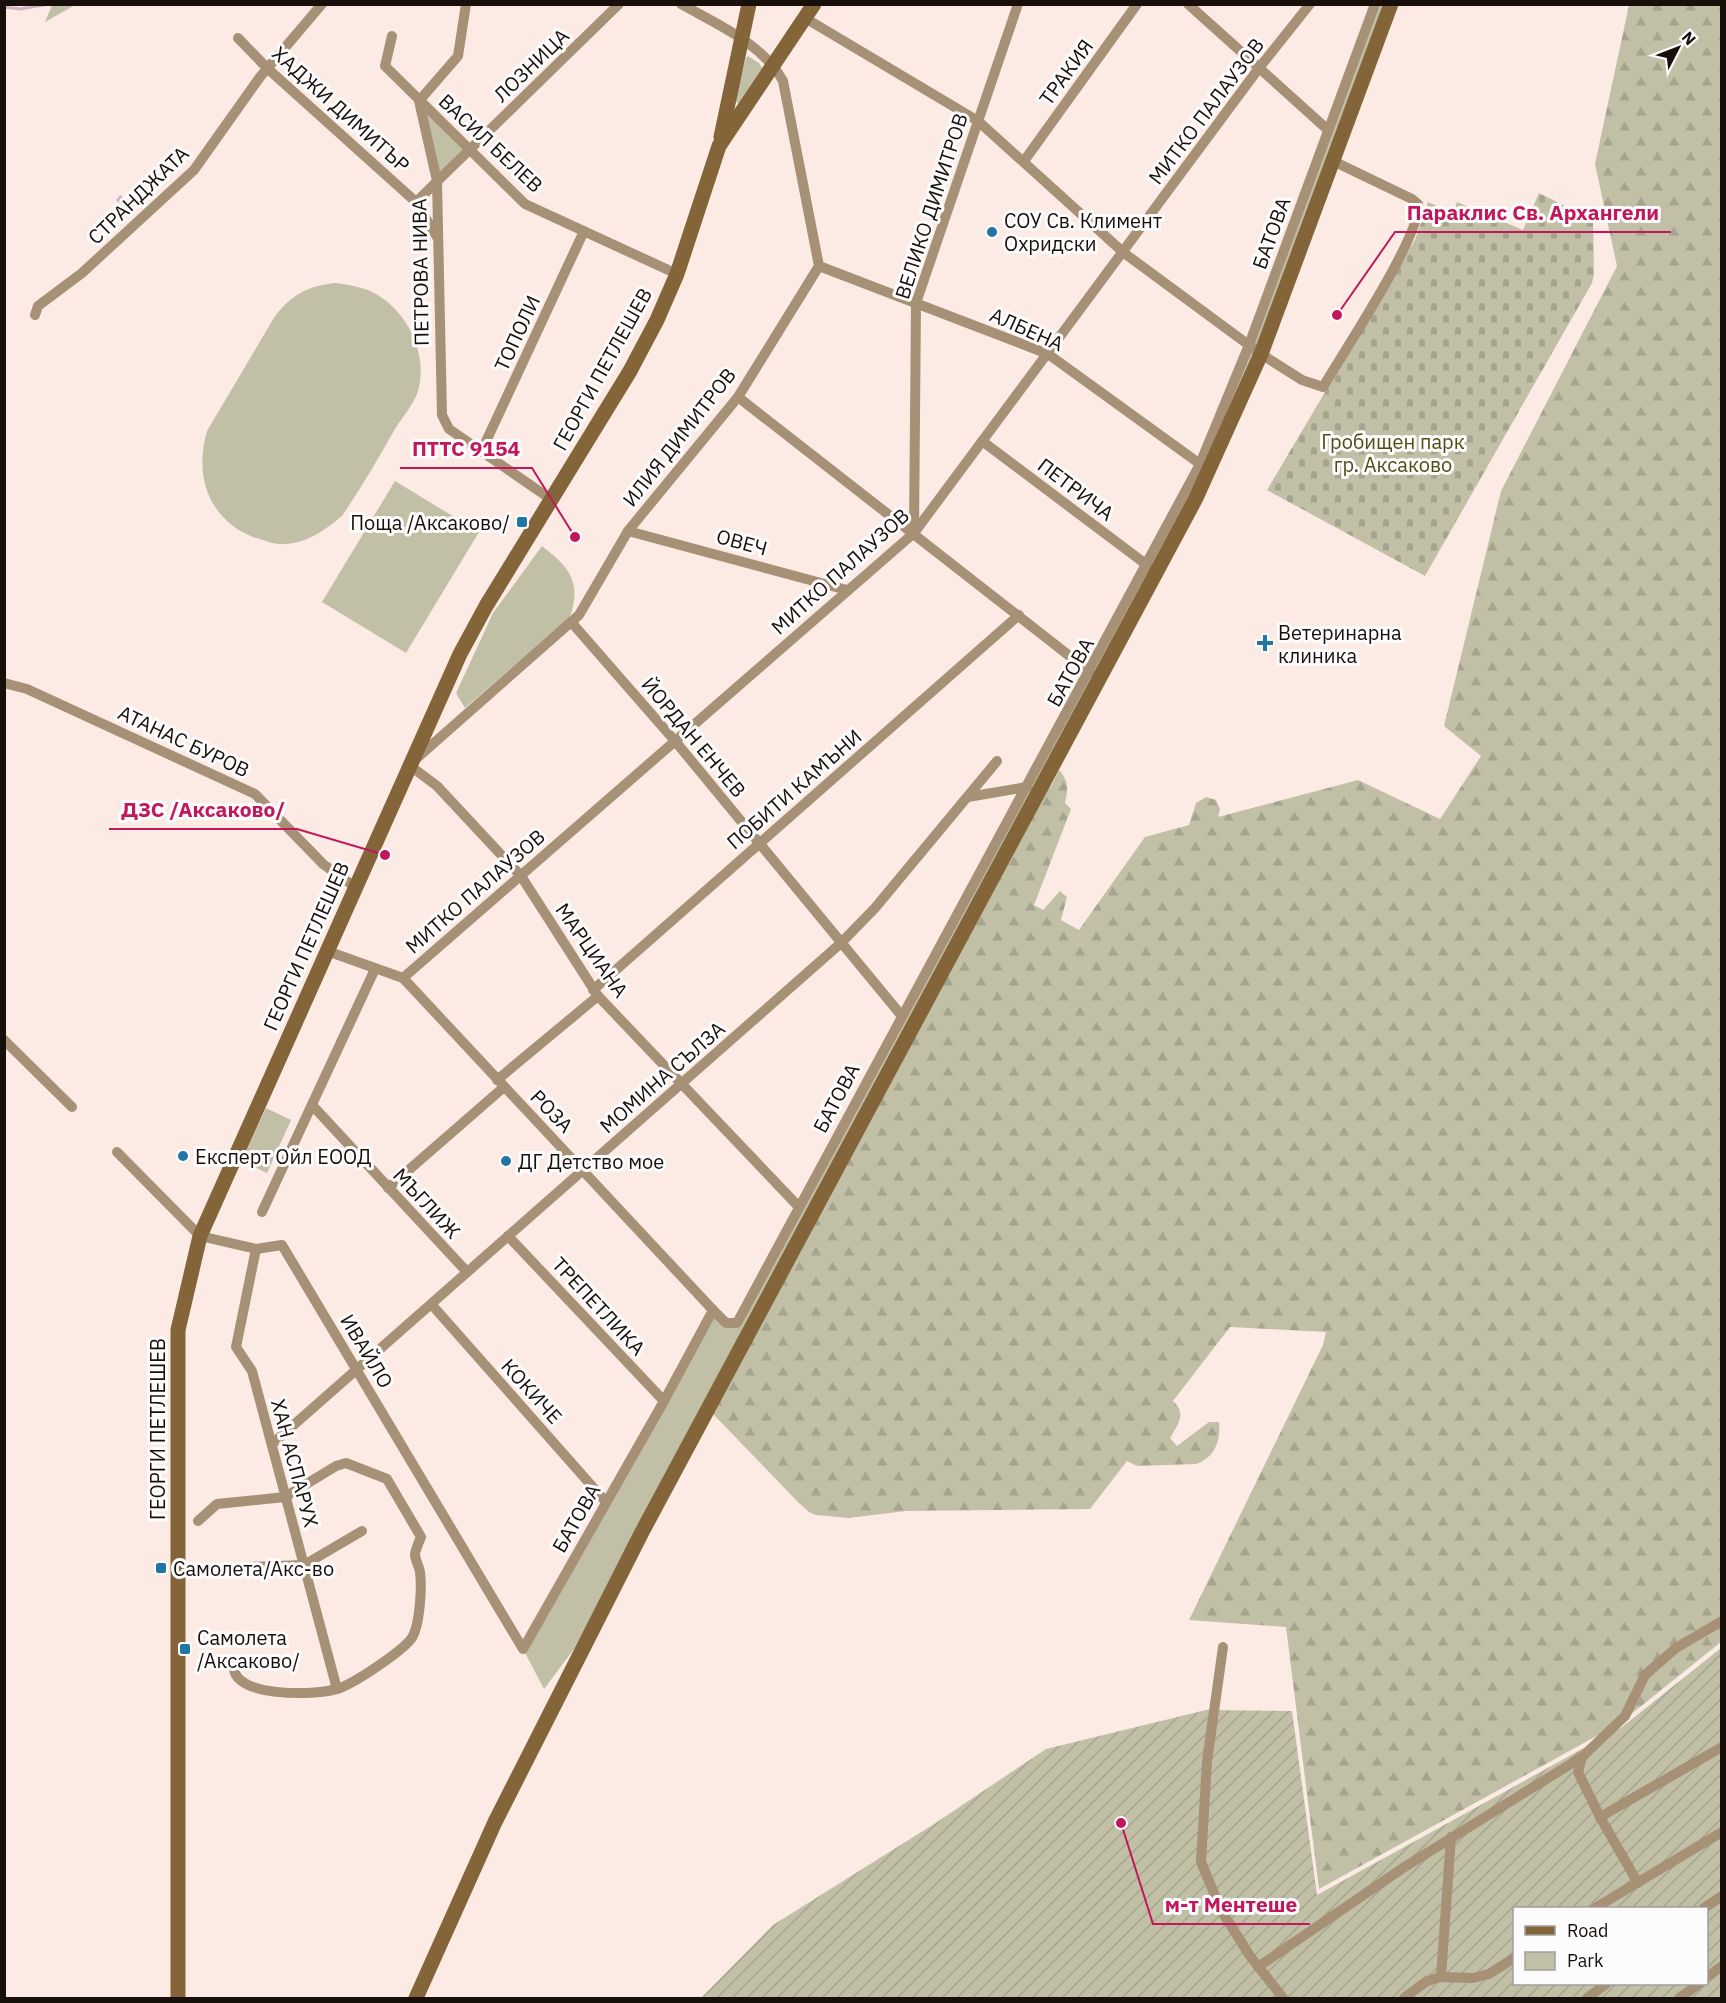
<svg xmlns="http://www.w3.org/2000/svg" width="1726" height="2003" viewBox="0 0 1726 2003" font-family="'IBM Plex Sans',sans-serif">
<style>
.green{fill:#c1c0a7}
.forest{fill:url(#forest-firs)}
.cemetery{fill:url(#cemetery-stones)}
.garden{fill:url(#garden-furrows);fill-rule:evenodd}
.water{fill:url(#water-ripples)}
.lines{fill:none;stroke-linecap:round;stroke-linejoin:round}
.stream{stroke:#d0b2c7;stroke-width:3}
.street{stroke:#a79176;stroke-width:10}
.secondary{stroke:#84653a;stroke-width:15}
.poi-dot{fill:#2276a6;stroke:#fcfcfc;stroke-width:2}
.labels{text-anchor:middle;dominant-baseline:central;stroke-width:6;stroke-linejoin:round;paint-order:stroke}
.street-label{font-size:20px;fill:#180f0b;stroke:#fcfcfc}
.poi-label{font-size:20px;fill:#180f0b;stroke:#fcfcfc;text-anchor:start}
.park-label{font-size:20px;fill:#4f4c14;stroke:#fcfcfc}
.leader{fill:none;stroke:#c2185b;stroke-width:2}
.callout-dot{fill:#c2185b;stroke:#fcfcfc;stroke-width:2}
.callout-label{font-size:21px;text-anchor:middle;font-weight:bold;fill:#c2185b;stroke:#fcfcfc;stroke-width:6;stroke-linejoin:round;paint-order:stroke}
</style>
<defs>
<pattern id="forest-firs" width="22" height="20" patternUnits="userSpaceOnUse" patternTransform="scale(1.5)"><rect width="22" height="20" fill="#c1c0a7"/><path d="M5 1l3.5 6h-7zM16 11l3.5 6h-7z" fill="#a5a48e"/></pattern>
<pattern id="cemetery-stones" width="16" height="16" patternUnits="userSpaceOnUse" patternTransform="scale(1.5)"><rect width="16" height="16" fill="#c1c0a7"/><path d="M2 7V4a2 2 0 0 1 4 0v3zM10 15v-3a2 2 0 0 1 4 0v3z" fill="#a5a48e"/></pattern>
<pattern id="garden-furrows" width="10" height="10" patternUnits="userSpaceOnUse" patternTransform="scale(1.5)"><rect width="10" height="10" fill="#c1c0a7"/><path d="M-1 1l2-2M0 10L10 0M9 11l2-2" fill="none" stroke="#a5a48e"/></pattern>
<pattern id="water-ripples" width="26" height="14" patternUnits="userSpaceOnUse" patternTransform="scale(1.5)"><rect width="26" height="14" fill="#d0b2c7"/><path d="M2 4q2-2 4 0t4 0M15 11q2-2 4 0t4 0" fill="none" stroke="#b298aa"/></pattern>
</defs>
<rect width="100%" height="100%" fill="#fcebe4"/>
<g class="green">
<polygon points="52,5 52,4 75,5 45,22"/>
<polygon points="1374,5 1383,5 1253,355 1201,482 574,1649 544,1689 523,1649 713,1310 732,1325 1200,464"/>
<polygon points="748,56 759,63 762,68 738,104 735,99 746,58"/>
<polygon points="419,101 469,150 437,181"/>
<path d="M 336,283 C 349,285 364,287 376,294 C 408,312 430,357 417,394 C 412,406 402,418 395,429 C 378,459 361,488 342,516 C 325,530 307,543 285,544 C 275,545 263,540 253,537 C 208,519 194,475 207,431 L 275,316 C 293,294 307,286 336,283 Z"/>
<polygon points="395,481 479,532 406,653 322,602"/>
<path d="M 542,546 C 569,567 582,582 570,617 L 465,708 L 456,693 L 493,613 Z"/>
<polygon points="266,1108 291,1120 267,1173 242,1161"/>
</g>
<path class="forest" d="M 1629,5 L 1721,5 L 1721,1642 L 1620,1723 L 1319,1889 L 1286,1627 L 1189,1620 L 1323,1345 L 1326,1332 L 1230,1327 L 1173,1401 C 1187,1414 1178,1424 1170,1438 L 1177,1446 L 1209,1422 L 1219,1422 C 1221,1440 1215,1458 1196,1464 L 1137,1466 L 1127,1461 L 1090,1509 L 906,1511 L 848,1518 L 816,1515 L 809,1512 L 797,1501 L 712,1413 L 1047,786 L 1050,788 L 1059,770 C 1069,781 1068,789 1065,803 L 1071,809 L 1034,905 L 1043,910 L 1060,891 L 1067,897 L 1061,920 L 1079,930 L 1145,837 L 1189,825 L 1196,803 L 1206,797 L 1216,800 L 1220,809 L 1218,817 L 1358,780 L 1440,819 L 1481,756 L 1444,726 L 1501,491 L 1617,266 L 1595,164 Z"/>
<polygon class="cemetery" points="1539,193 1593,220 1594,274 1592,283 1425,576 1267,490 1415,240 1428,202 1453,213 1457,202 1523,230"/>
<path class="garden" d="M 1721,1648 L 1721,1998 L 701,1998 L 773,1925 L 934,1824 L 1046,1749 L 1206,1710 L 1292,1711 L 1317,1895 L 1622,1727 ZM 1514,1908 L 1706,1908 L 1706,1984 L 1514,1984 Z"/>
<polygon class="water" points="120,195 128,200 133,197 137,204 128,211 116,200"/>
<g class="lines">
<polyline class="stream" points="4,7 20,9 49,4"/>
<g class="street">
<polyline points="466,4 458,56 419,101 437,181 442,415 449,429 552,500"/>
<path d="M 681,4 C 718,25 762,43 783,81 L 819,266 L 738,397 L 628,531 L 579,615 L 409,765 L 437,786 L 521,876 L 598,996 L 798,1206"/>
<polyline points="1188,4 1328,130"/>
<path d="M 805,18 L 978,121 L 1124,253 L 1261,354 L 1302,380 L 1323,387 C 1342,354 1422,235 1418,204 L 1412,199 L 1333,161"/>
<polyline points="392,36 385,66 525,204 677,274"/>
<polyline points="238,38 267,68 416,202 437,237"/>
<polyline points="1024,161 1137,4"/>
<polyline points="416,202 619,4"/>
<polyline points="819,266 1048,354 1200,464"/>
<polyline points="35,315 38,306 82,273 194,170 260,77 322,4"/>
<polyline points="738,397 1090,672"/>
<polyline points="982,441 1147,565"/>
<polyline points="482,450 584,231"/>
<polyline points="628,531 847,590"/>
<polyline points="914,532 916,303 1018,4"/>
<polyline points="572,623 675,741 901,1015"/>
<polyline points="4,683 27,689 255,794 323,864 355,887"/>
<polyline points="968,797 1027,787"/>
<polyline points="327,951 403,978 713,1310 726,1323 737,1323 1200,464 1249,345 1375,4"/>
<polyline points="403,978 914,533 1259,68 1310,4"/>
<polyline points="593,990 1019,615"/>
<polyline points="4,1040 72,1107"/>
<polyline points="497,1080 598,996"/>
<polyline points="312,1105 467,1272"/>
<polyline points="117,1152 200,1236 256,1249 282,1245 523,1649 664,1401 713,1310"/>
<polyline points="388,1188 504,1087"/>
<polyline points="262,1212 375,969"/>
<polyline points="508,1236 664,1401"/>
<polyline points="256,1249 236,1347 252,1371 337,1689"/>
<polyline points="432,1305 606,1502"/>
<polyline points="272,1444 841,943 875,908 997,761"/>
<path d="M 198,1521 L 217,1504 L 285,1497 L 336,1466 L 346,1463 L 387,1479 L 421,1537 C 419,1542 416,1548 415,1554 C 415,1561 419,1565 420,1572 C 422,1587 420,1627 411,1639 C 401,1652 356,1682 340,1688 C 319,1696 233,1698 234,1667"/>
<polyline points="247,1567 304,1565 362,1531"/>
<polyline points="1223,1647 1207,1761 1201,1862 1221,1910 1250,1956 1283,1998"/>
<polyline points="1582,1757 1578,1772 1600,1817 1638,1883"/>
<polyline points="1600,1817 1722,1747"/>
<polyline points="1595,1908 1722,1832"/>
<polyline points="1704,1908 1722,1896"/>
<polyline points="1258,1967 1403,1868 1582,1757 1625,1716 1645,1675 1676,1648 1722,1621"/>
<polyline points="1441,1977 1451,1837"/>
<polyline points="1706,1978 1722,1966"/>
<polyline points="1404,1998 1427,1981 1441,1977 1473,1978 1489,1974 1514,1958"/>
<polyline points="1587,1998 1606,1984"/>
<polyline points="1679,1998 1699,1984"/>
</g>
<g class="secondary">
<polyline points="721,137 749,4"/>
<polyline points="178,1998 178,1330 200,1236 460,654 486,606 630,371 657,320 677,274 719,146 814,4"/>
<polyline points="416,1998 495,1822 642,1532 1196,498 1261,354 1391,4"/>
</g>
</g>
<g class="poi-dot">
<circle cx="992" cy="232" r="6"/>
<rect x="516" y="516" width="12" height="12" rx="3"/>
<path d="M1262 634h6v6h6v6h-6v6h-6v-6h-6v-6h6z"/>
<circle cx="183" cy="1156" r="6"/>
<circle cx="506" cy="1161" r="6"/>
<rect x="155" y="1562" width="12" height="12" rx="3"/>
<rect x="179" y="1643" width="12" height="12" rx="3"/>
</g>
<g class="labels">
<g class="street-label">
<text transform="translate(531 65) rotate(-44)">ЛОЗНИЦА</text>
<text transform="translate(1066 72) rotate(-54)">ТРАКИЯ</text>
<text transform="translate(341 109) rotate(42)">ХАДЖИ ДИМИТЪР</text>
<text transform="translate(1206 111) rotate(-53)">МИТКО ПАЛАУЗОВ</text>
<text transform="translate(491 143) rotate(43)">ВАСИЛ БЕЛЕВ</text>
<text transform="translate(138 195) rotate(-44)">СТРАНДЖАТА</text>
<text transform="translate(931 206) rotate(-72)">ВЕЛИКО ДИМИТРОВ</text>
<text transform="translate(1271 233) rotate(-70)">БАТОВА</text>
<text transform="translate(420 272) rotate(-91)">ПЕТРОВА НИВА</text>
<text transform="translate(1027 329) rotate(24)">АЛБЕНА</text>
<text transform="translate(517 333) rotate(-65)">ТОПОЛИ</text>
<text transform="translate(602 369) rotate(-61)">ГЕОРГИ ПЕТЛЕШЕВ</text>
<text transform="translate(679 437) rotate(-52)">ИЛИЯ ДИМИТРОВ</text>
<text transform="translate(1076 489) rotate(37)">ПЕТРИЧА</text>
<text transform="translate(742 542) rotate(15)">ОВЕЧ</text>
<text transform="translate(840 571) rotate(-42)">МИТКО ПАЛАУЗОВ</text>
<text transform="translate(1070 672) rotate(-61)">БАТОВА</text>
<text transform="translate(694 737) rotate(50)">ЙОРДАН ЕНЧЕВ</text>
<text transform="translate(184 741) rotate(25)">АТАНАС БУРОВ</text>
<text transform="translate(794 789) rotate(-41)">ПОБИТИ КАМЪНИ</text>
<text transform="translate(475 891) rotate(-41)">МИТКО ПАЛАУЗОВ</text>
<text transform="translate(306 946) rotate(-66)">ГЕОРГИ ПЕТЛЕШЕВ</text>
<text transform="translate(592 950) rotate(55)">МАРЦИАНА</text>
<text transform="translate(662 1077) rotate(-41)">МОМИНА СЪЛЗА</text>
<text transform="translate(836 1098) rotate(-62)">БАТОВА</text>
<text transform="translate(552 1111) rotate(46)">РОЗА</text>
<text transform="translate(427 1203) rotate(47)">МЪГЛИЖ</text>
<text transform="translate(599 1306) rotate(47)">ТРЕПЕТЛИКА</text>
<text transform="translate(367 1351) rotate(59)">ИВАЙЛО</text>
<text transform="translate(532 1391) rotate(48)">КОКИЧЕ</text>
<text transform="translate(157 1429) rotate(-90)">ГЕОРГИ ПЕТЛЕШЕВ</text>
<text transform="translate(295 1463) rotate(75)">ХАН АСПАРУХ</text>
<text transform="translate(576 1518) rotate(-60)">БАТОВА</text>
</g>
<g class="poi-label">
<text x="1004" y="220">СОУ Св. Климент<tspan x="1004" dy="23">Охридски</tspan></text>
<text x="510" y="522" text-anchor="end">Поща /Аксаково/</text>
<text x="1278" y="632">Ветеринарна<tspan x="1278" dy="23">клиника</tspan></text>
<text x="195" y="1156">Експерт Ойл ЕООД</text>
<text x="518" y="1161">ДГ Детство мое</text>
<text x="173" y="1568">Самолета/Акс-во</text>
<text x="197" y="1637">Самолета<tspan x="197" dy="23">/Аксаково/</tspan></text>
</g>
<g class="park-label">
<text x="1393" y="441">Гробищен парк<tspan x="1393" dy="23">гр. Аксаково</tspan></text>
</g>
</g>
<path class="leader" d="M1337 315L1395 232H1671M575 537L532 468H400M385 855L297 829H109M1121 1823L1153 1924H1310"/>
<g class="callout-dot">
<circle cx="1337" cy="315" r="6"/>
<circle cx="575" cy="537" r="6"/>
<circle cx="385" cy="855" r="6"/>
<circle cx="1121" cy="1823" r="6"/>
</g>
<g class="callout-label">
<text x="1533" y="220">Параклис Св. Архангели</text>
<text x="466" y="456">ПТТС 9154</text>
<text x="203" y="817">ДЗС /Аксаково/</text>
<text x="1231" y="1912">м-т Ментeше</text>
</g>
<rect width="1726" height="2003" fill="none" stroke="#180f0b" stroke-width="12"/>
<rect x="1513" y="1907" width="195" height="78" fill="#fcfcfc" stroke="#a19d9c" stroke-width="1.5"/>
<rect x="1525" y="1926" width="30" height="9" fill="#84653a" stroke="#a19d9c" stroke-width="1.5"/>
<text x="1567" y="1937" font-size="18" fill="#180f0b">Road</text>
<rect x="1525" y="1952" width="30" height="18" fill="#c1c0a7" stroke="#a19d9c" stroke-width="1.5"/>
<text x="1567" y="1967" font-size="18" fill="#180f0b">Park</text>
<g transform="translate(1678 48) rotate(48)" stroke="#fcfcfc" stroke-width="4.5" paint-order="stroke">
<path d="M0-4.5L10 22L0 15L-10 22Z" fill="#180f0b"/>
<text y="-9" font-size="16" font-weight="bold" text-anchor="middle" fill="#180f0b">N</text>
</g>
</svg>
